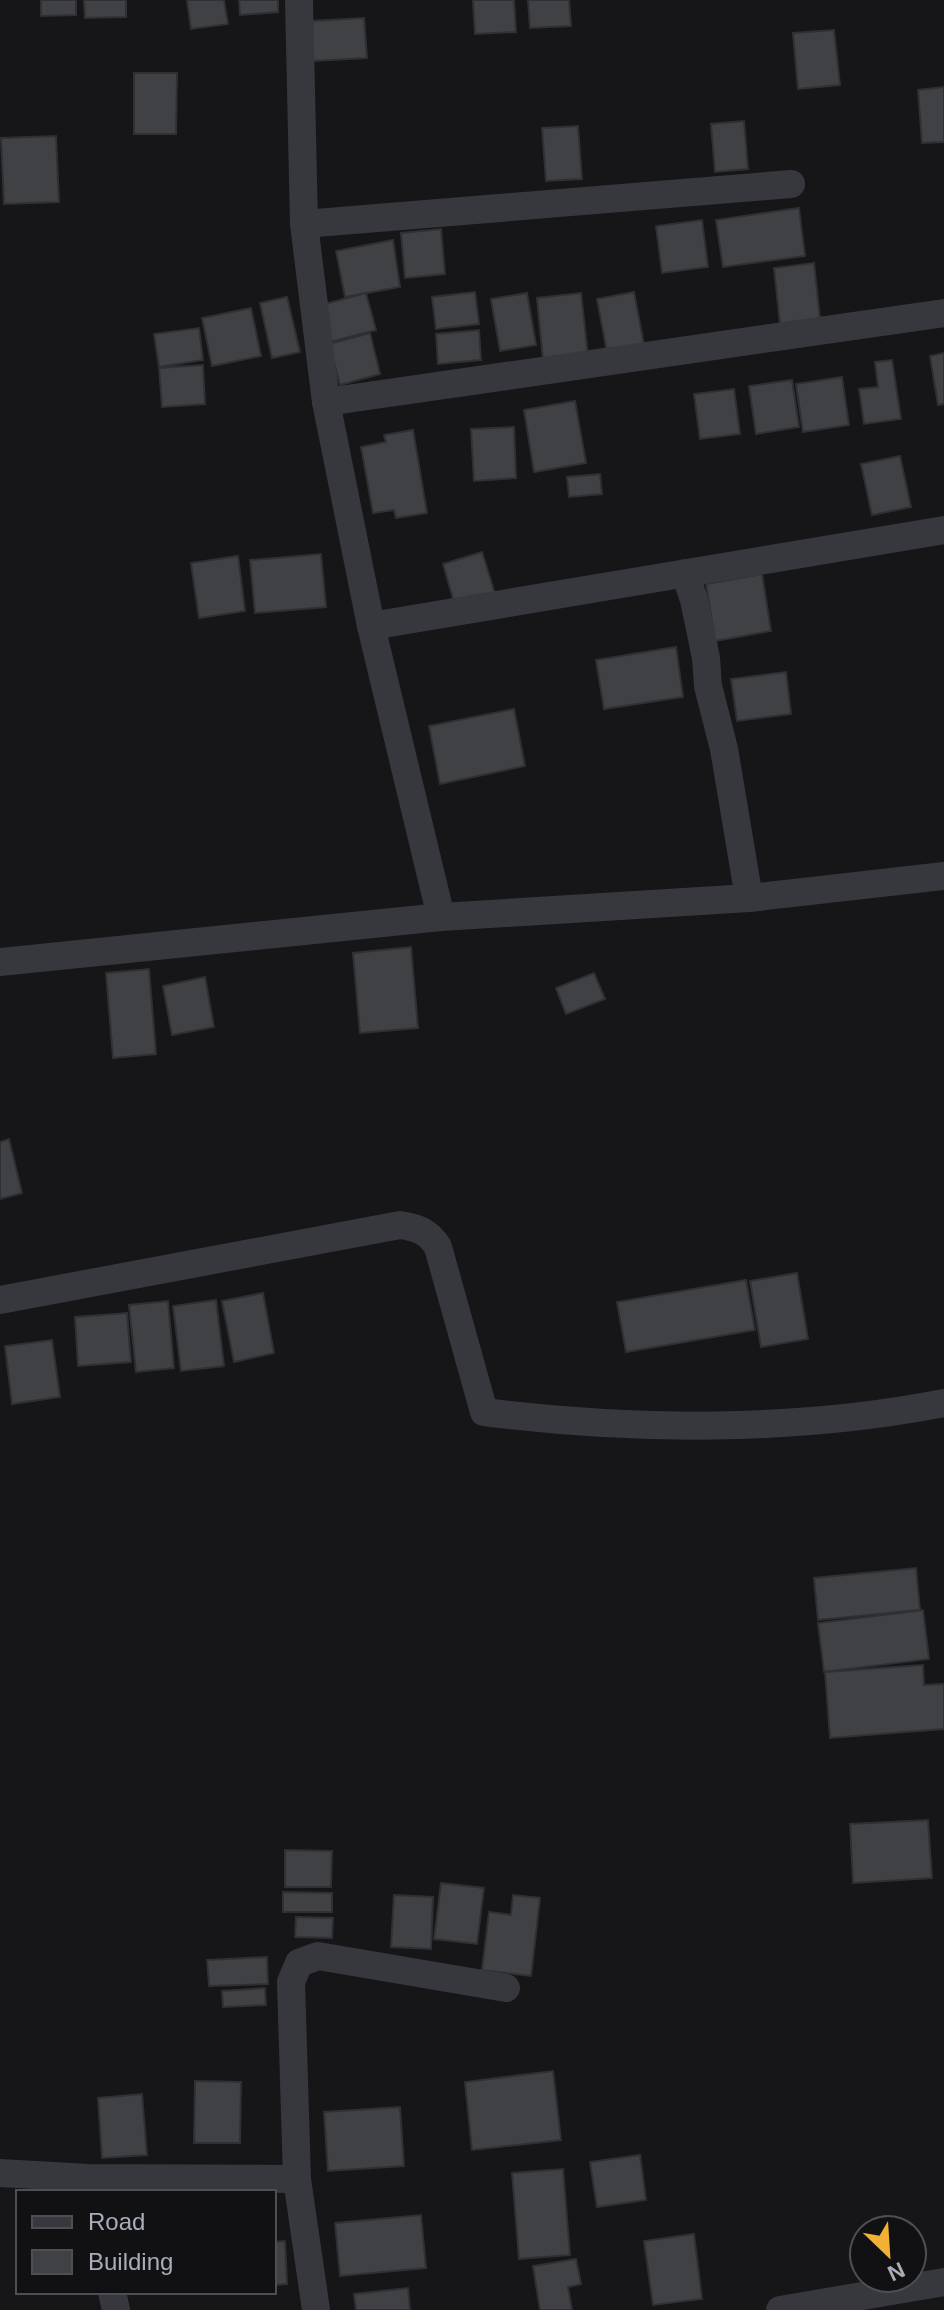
<svg xmlns="http://www.w3.org/2000/svg" width="944" height="2310" viewBox="0 0 944 2310" font-family="Helvetica,sans-serif">
<style>
.building{fill:#404145;stroke:#303034;stroke-width:2}
.lines{fill:none;stroke-linecap:round;stroke-linejoin:round}
.street{stroke:#37383d;stroke-width:28}
</style>
<rect width="100%" height="100%" fill="#161618"/>
<g class="building">
<polygon points="41,0 76,0 76,15 41,16"/>
<polygon points="84,0 126,0 126,17 85,18"/>
<polygon points="187,0 224,0 228,24 191,29"/>
<polygon points="239,0 278,0 278,12 240,15"/>
<polygon points="473,0 514,0 516,32 475,34"/>
<polygon points="528,0 569,0 571,26 530,28"/>
<polygon points="364,18 367,58 313,61 310,21"/>
<polygon points="834,30 840,85 798,89 793,33"/>
<polygon points="134,73 177,73 176,134 134,134"/>
<polygon points="944,87 944,142 922,143 918,90"/>
<polygon points="744,121 748,169 715,172 711,124"/>
<polygon points="578,126 582,179 546,181 542,128"/>
<polygon points="56,136 59,202 4,204 1,138"/>
<polygon points="799,208 805,256 723,267 716,220"/>
<polygon points="702,220 708,267 662,273 656,226"/>
<polygon points="441,229 445,274 405,278 401,233"/>
<polygon points="393,240 400,287 345,297 336,251"/>
<polygon points="814,263 820,319 780,324 774,268"/>
<polygon points="475,292 479,324 436,329 432,297"/>
<polygon points="634,292 644,345 607,352 597,299"/>
<polygon points="366,293 376,330 330,342 321,305"/>
<polygon points="527,293 536,345 500,351 491,299"/>
<polygon points="581,293 588,356 543,361 537,298"/>
<polygon points="287,297 300,352 272,358 260,303"/>
<polygon points="251,308 261,356 212,366 202,318"/>
<polygon points="199,328 203,360 159,367 154,334"/>
<polygon points="479,330 481,360 438,364 436,334"/>
<polygon points="370,333 380,374 340,385 329,344"/>
<polygon points="944,353 944,404 938,405 930,356"/>
<polygon points="892,360 901,419 864,424 859,389 878,387 875,362"/>
<polygon points="203,365 205,404 162,407 159,368"/>
<polygon points="842,377 849,425 803,432 796,384"/>
<polygon points="792,380 799,427 756,434 749,386"/>
<polygon points="734,389 740,434 700,439 694,394"/>
<polygon points="575,401 586,463 534,472 524,410"/>
<polygon points="514,427 516,478 474,481 471,429"/>
<polygon points="413,430 427,513 396,518 394,510 373,513 361,447 386,442 384,435"/>
<polygon points="900,456 911,507 872,515 861,464"/>
<polygon points="600,474 602,494 569,497 567,477"/>
<polygon points="482,552 496,597 456,609 443,564"/>
<polygon points="321,554 326,607 255,613 250,560"/>
<polygon points="238,556 245,611 199,618 191,563"/>
<polygon points="762,574 771,631 715,641 706,584"/>
<polygon points="676,647 683,697 604,709 596,660"/>
<polygon points="786,672 791,714 737,721 731,679"/>
<polygon points="514,709 525,766 440,784 429,726"/>
<polygon points="411,947 418,1028 360,1033 353,953"/>
<polygon points="149,969 156,1054 113,1058 106,973"/>
<polygon points="594,973 605,999 566,1014 556,988"/>
<polygon points="205,977 214,1027 172,1035 163,986"/>
<polygon points="9,1139 22,1193 0,1199 0,1142"/>
<polygon points="797,1273 808,1339 761,1347 750,1281"/>
<polygon points="746,1280 755,1330 626,1352 617,1302"/>
<polygon points="263,1293 274,1353 234,1362 222,1301"/>
<polygon points="216,1300 224,1366 181,1371 173,1306"/>
<polygon points="168,1301 174,1368 136,1372 129,1305"/>
<polygon points="127,1313 131,1362 78,1366 75,1317"/>
<polygon points="52,1340 60,1397 12,1404 5,1346"/>
<polygon points="916,1568 920,1610 818,1620 814,1578"/>
<polygon points="923,1610 929,1659 824,1672 818,1623"/>
<polygon points="923,1665 924,1685 944,1684 944,1729 830,1738 825,1672"/>
<polygon points="928,1820 932,1878 853,1883 850,1824"/>
<polygon points="285,1850 332,1851 331,1887 285,1887"/>
<polygon points="441,1883 484,1888 477,1944 434,1939"/>
<polygon points="283,1892 332,1893 332,1912 283,1912"/>
<polygon points="394,1895 433,1897 431,1949 391,1947"/>
<polygon points="513,1895 540,1898 531,1976 482,1970 489,1912 511,1915"/>
<polygon points="296,1917 333,1918 332,1938 295,1937"/>
<polygon points="267,1957 268,1984 209,1986 207,1960"/>
<polygon points="265,1988 266,2005 223,2007 222,1991"/>
<polygon points="553,2071 561,2140 472,2150 465,2082"/>
<polygon points="195,2081 241,2082 240,2143 194,2143"/>
<polygon points="142,2094 147,2155 102,2158 98,2098"/>
<polygon points="400,2107 404,2166 328,2171 324,2112"/>
<polygon points="640,2155 646,2200 597,2207 590,2162"/>
<polygon points="563,2169 570,2255 519,2259 512,2173"/>
<polygon points="421,2215 426,2268 340,2276 335,2223"/>
<polygon points="694,2234 702,2299 653,2305 644,2241"/>
<polygon points="285,2241 287,2284 274,2285 274,2242"/>
<polygon points="576,2259 581,2284 568,2287 572,2310 540,2310 533,2266"/>
<polygon points="408,2288 410,2310 356,2310 354,2294"/>
</g>
<g class="lines">
<g class="street">
<polyline points="299,0 304,224 326,402 371,626 441,917"/>
<polyline points="304,224 791,184"/>
<polyline points="326,402 944,313"/>
<polyline points="685,573 694,600 706,658 708,686 724,749 749,898"/>
<polyline points="371,626 944,530"/>
<polyline points="0,962 441,917 749,898 944,876"/>
<path d="M 0,1300 L 400,1225 C 418,1228 428,1231 438,1247 L 484,1412 C 634,1431 795,1432 944,1403"/>
<polyline points="0,2173 88,2178 297,2179"/>
<polyline points="112,2292 116,2310"/>
<polyline points="316,2310 297,2179 291,1982 299,1963 318,1956 506,1988"/>
<polyline points="780,2310 944,2282"/>
</g>
</g>
<rect x="16" y="2190" width="260" height="104" fill="#111113" stroke="#4d4f55" stroke-width="2"/>
<rect x="32" y="2216" width="40" height="12" fill="#37383d" stroke="#4d4f55" stroke-width="2"/>
<text x="88" y="2230" font-size="24" fill="#a8adb8">Road</text>
<rect x="32" y="2250" width="40" height="24" fill="#404145" stroke="#4d4f55" stroke-width="2"/>
<text x="88" y="2270" font-size="24" fill="#a8adb8">Building</text>
<g transform="translate(888 2254) rotate(155)"><circle r="38" fill="#111113" stroke="#4d4f55" stroke-width="2"/>
<path d="M0-6L14 30L0 20L-14 30Z" fill="#f2b134"/>
<text y="-12" font-size="22" font-weight="bold" text-anchor="middle" fill="#a8adb8">N</text>
</g>
</svg>
